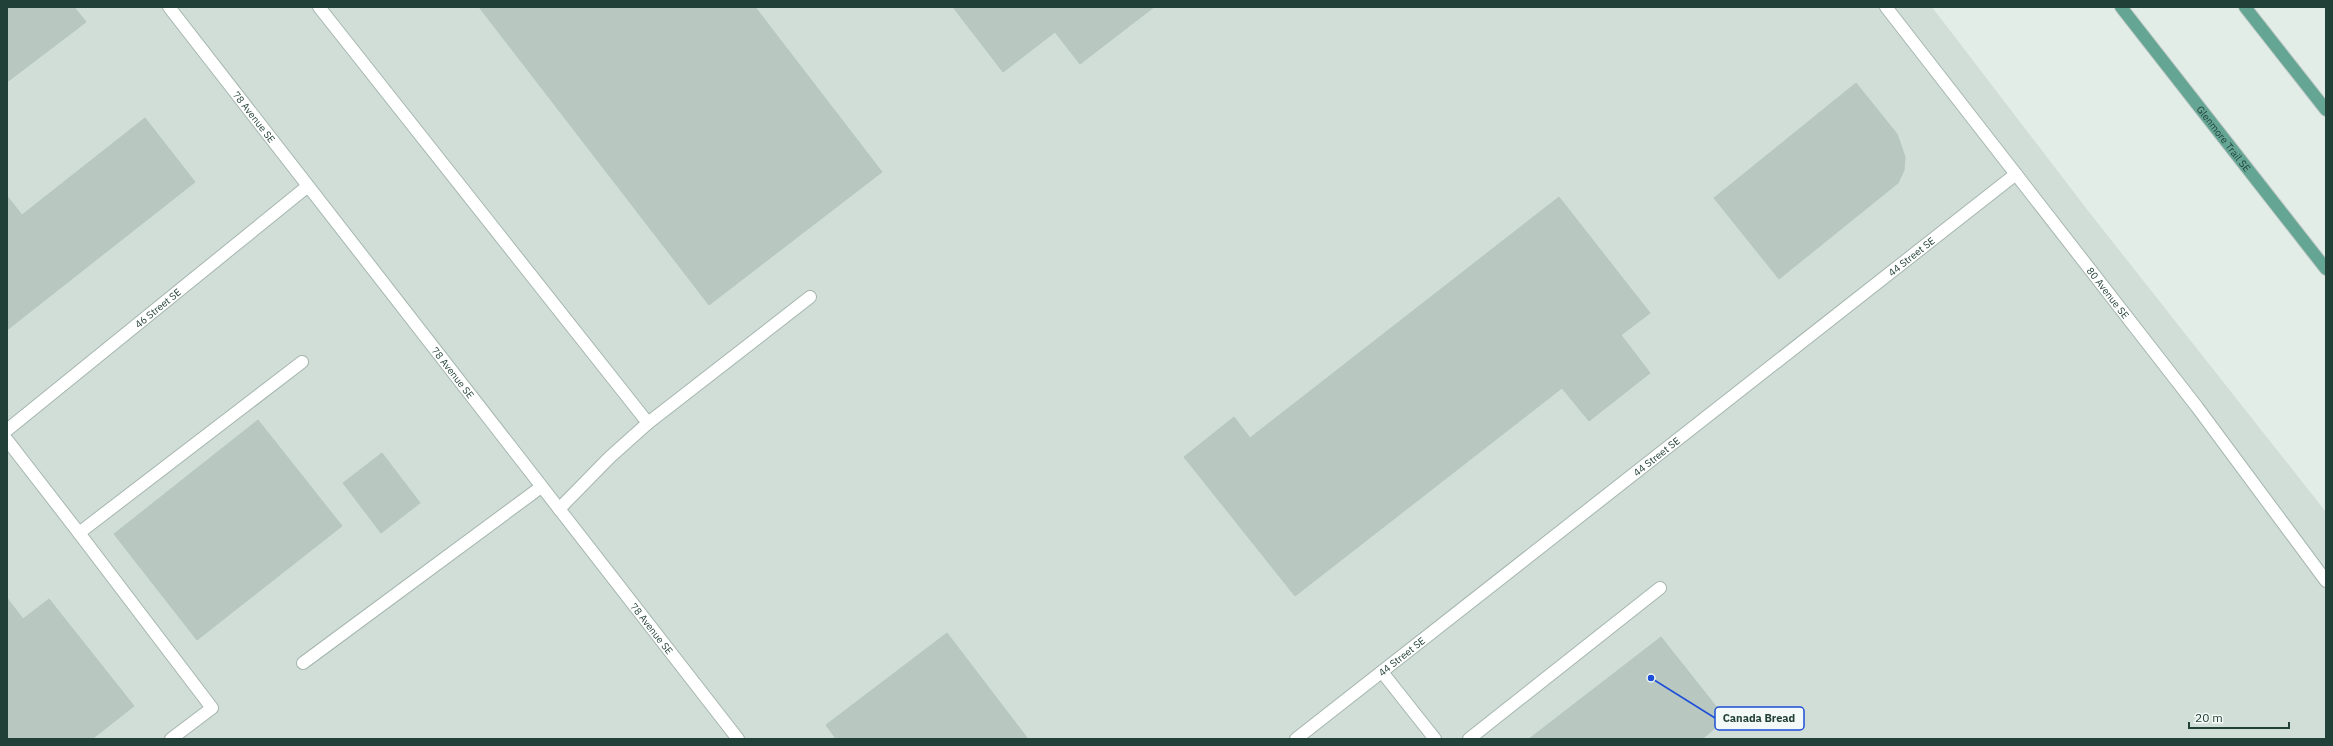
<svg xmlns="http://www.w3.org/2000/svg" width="2333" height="746" viewBox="0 0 2333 746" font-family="'IBM Plex Sans',sans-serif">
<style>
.built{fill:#d1ddd7}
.building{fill:#b8c8c1;stroke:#b5c7bf}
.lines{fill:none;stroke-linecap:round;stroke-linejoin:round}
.service-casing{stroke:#a5b6af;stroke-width:14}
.minor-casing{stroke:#a5b6af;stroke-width:14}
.primary-casing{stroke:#c1cac7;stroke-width:14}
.service{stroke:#fff;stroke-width:12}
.minor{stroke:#fff;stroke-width:12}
.primary{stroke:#65a593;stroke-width:12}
.labels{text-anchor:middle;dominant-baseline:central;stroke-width:4;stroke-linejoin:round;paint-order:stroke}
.street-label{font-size:10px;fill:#214037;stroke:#f3f9f6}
.leader{fill:none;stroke:#1d4ed8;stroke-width:1.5}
.callout-dot{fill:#1d4ed8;stroke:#f3f9f6;stroke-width:1.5}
.callout{fill:#f3f9f6;stroke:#1d4ed8;stroke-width:1.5}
.callout-label{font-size:11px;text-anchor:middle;font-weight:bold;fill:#214037}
</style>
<rect width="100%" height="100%" fill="#e3ede8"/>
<polygon class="built" points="7,7 1932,7 2089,212 2326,512 2326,739 7,739"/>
<g class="building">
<polygon points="7,7 74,7 86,22 7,82"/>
<polygon points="479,7 755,7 882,172 709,305"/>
<polygon points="953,7 1154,7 1080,64 1055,32 1003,72"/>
<polygon points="1856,83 1897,134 1905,157 1904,170 1898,183 1779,279 1714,198"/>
<polygon points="145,118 195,182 7,330 7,196 22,215"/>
<polygon points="1559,197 1650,313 1621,335 1650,373 1589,421 1562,388 1295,596 1184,457 1234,417 1250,438"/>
<polygon points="258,420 342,526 197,640 114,534"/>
<polygon points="382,453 420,503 381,533 343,483"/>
<polygon points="7,598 23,619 49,599 134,706 92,739 7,739"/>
<polygon points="947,633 1028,739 836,739 826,725"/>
<polygon points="1661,637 1726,719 1702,739 1529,739"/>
</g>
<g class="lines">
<defs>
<g id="service">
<polyline points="319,7 648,423"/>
<polyline points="7,440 79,533 302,362"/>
<polyline points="559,509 610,457 648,423 810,297"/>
<polyline points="79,533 212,708 171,739"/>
<polyline points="303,663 541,487"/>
<polyline points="1382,672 1435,739"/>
<polyline points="1469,739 1660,588"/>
</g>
<g id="minor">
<path id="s1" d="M 169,7 L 738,739"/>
<path id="s2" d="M 1886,7 L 2197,407 L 2326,581"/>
<path id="s3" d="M 7,430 L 308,186"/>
<path id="s4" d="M 1296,739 L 2016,174"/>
</g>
<g id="primary">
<path id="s5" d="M 2121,7 L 2326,269"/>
<polyline points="2245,7 2326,110"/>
</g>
</defs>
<use href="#service" class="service-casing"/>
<use href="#minor" class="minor-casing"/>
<use href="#primary" class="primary-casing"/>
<use href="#service" class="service"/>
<use href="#minor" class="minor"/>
<use href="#primary" class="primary"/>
</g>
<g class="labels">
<g class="street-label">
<text stroke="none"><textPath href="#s1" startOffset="139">78 Avenue SE</textPath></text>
<text stroke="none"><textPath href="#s5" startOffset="167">Glenmore Trail SE</textPath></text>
<text stroke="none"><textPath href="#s4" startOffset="782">44 Street SE</textPath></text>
<text stroke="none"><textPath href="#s2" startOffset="362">80 Avenue SE</textPath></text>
<text stroke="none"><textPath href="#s3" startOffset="194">46 Street SE</textPath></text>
<text stroke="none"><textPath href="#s1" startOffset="463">78 Avenue SE</textPath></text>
<text stroke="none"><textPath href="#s4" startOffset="458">44 Street SE</textPath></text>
<text stroke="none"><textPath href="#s1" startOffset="787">78 Avenue SE</textPath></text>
<text stroke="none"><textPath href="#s4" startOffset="134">44 Street SE</textPath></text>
</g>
</g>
<path class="leader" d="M1651 678L1715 718"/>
<circle class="callout-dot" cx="1651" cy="678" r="4"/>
<rect class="callout" x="1715" y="707" width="89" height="23" rx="4"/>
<g class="callout-label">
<text x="1759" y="722">Canada Bread</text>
</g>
<rect width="2333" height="746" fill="none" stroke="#214037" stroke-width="16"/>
<path d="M2189 722v6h100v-6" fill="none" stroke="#214037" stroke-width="2"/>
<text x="2195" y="722" font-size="12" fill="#214037" stroke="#f3f9f6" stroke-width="3" paint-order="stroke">20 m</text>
</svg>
